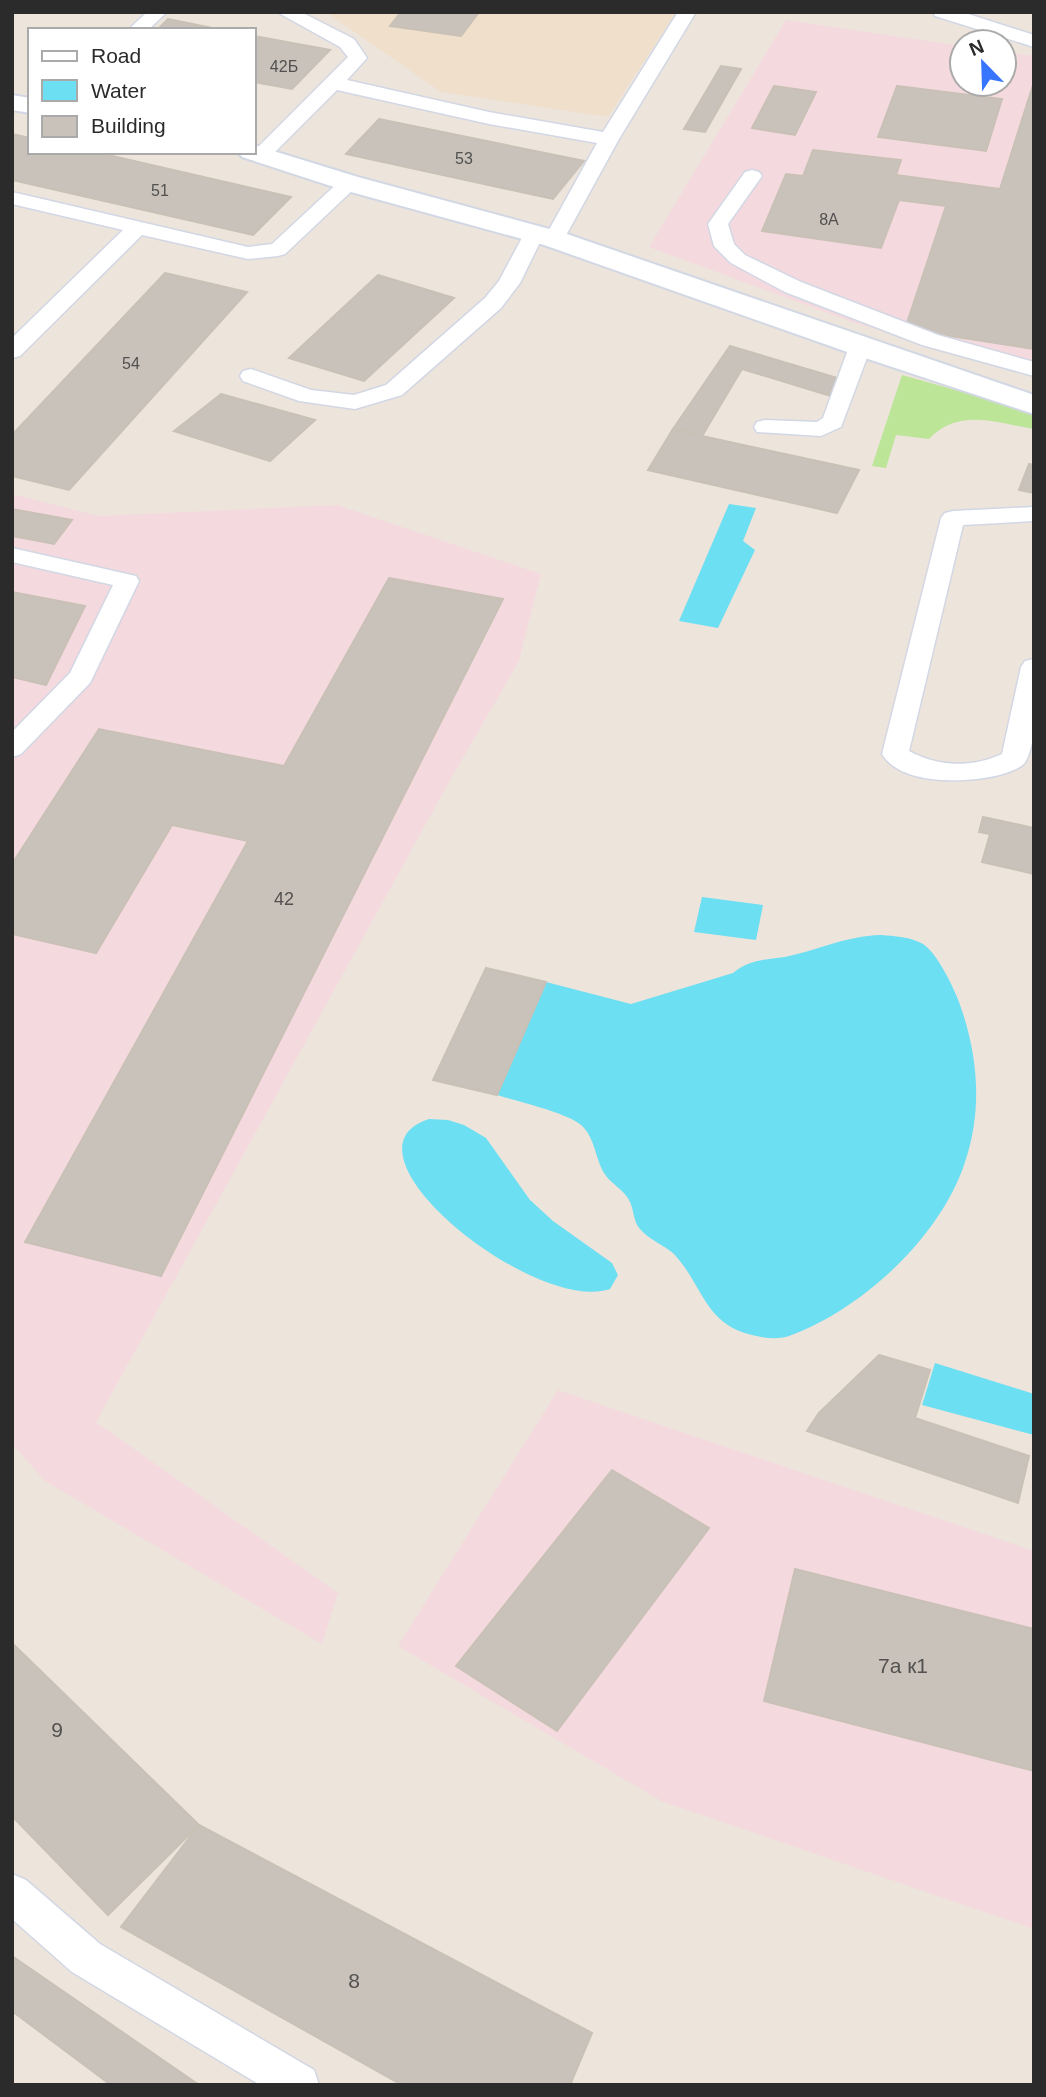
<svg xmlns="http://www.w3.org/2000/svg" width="1046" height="2097" viewBox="0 0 1046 2097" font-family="Helvetica,sans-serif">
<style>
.education{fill:#efdfcb}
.medical{fill:#f4dade}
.green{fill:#bce597}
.water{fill:#6cdff2}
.building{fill:#c9c2bb;stroke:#c9c0b6;stroke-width:2}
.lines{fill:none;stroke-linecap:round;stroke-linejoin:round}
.lane-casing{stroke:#d2d7e4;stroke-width:3}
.street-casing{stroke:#d2d7e4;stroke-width:4}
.lane{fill:#fff;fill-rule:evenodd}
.street{fill:#fff;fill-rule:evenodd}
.labels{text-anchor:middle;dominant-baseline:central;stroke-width:5;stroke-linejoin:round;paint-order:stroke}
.far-number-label{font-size:16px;fill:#52514f}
.number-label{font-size:18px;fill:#52514f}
.near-number-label{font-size:21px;fill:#52514f}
</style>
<rect width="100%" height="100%" fill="#ede4dc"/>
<polygon class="education" points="326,12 676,12 608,117 441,92"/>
<g class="medical">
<polygon points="786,20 962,46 962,84 1004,84 1004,52 1034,56 1034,376 855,323 649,247"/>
<polygon points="12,494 99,516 337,505 541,574 519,661 444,791 96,1422 338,1593 322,1644 45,1481 12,1444"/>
<polygon points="558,1390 1034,1551 1034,1929 661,1801 398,1646"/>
</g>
<path class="green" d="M 902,375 L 1034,412 L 1034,429 C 997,423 959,407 929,439 L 896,435 L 886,468 L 872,466 Z"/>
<g class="water">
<polygon points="729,504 756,508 743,541 755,550 718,628 679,621"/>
<polygon points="702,897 763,905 756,940 694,932"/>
<path d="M 881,935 C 894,936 911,937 923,944 C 937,953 953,986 959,1002 C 978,1054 983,1109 965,1162 C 941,1237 861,1310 789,1336 C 777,1340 764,1338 752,1335 C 704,1324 703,1285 674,1254 C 664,1245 649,1240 640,1229 C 633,1222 634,1208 629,1200 C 623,1189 610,1183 604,1173 C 595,1158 595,1137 581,1125 C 568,1113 516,1101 497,1095 L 546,982 L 631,1004 L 733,973 C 750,959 765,960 785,957 C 819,950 845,936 881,935 Z"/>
<path d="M 429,1119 L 448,1120 L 464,1125 L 486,1138 L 530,1200 L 553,1221 L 612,1263 L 618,1275 L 610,1289 C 535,1315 329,1151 429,1119 Z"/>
<polygon points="935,1363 1034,1394 1034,1435 922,1405"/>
</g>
<g class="building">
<polygon points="401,12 479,12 461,36 390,26"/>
<polygon points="168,19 222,30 157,30"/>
<polygon points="254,36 330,50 292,89 254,82"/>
<polygon points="721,66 741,69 705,132 684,129"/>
<polygon points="1034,82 1034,349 905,329 946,206 899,200 881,248 762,231 786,174 803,176 813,150 901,160 896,175 1000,189"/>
<polygon points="774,86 816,92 795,135 752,128"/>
<polygon points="897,86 1002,99 986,151 878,137"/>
<polygon points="379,119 584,161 553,199 346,154"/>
<polygon points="12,134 30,138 30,152 95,152 291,197 253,235 12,180"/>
<polygon points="165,273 247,292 69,490 12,476 12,435"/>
<polygon points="378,275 454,298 364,381 289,358"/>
<polygon points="730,346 844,380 831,396 742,369 702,436 673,429"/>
<polygon points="221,394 315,420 270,461 174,431"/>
<polygon points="673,429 702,436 859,470 837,513 648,470"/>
<polygon points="1029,464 1034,465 1034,493 1019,490"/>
<polygon points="12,509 72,520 54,544 12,536"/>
<polygon points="389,578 503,599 161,1276 25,1242 248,841 172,825 96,953 12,934 12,864 99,729 284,766"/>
<polygon points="12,592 85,606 46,685 12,677"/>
<polygon points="983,817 1034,828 1034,874 982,862 990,834 979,832"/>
<polygon points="486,968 546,982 497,1095 433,1080"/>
<polygon points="879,1355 930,1370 915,1418 1029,1456 1018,1503 807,1431 819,1413"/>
<polygon points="612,1470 709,1528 557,1731 456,1666"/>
<polygon points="795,1569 1034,1629 1034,1771 764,1701"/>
<polygon points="12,1643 199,1825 108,1915 12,1816"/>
<polygon points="199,1825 592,2033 570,2085 402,2085 121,1927"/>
<polygon points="12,1956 199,2085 111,2085 12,2011"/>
</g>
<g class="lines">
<defs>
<g id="lane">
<polygon points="147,12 167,12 148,30 128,30"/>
<polygon points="277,12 301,12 354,39 367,58 347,80 489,112 603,132 678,12 696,12 619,139 564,239 561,243 547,243 544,239 597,143 489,124 337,90 269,158 255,158 252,154 255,150 348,57 340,47"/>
<polygon points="933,12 962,12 1034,35 1034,47 935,16"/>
<polygon points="752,170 759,172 762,176 728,224 734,244 745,255 801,282 938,335 1034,362 1034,376 922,345 785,292 731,263 714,246 708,224 745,172"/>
<polygon points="349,177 356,179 359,183 356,187 285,254 278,256 248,259 142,235 20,356 12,358 12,338 123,230 12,204 12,192 248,247 272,244 342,179"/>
<polygon points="534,228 541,230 544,234 520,283 501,308 402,395 355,409 299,401 243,381 240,376 243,371 251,369 311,390 354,395 386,385 485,298 499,281 524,234 527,230"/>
<polygon points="860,340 868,342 871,347 841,427 821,436 757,432 754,427 757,422 765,420 817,422 823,418 849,347 852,342"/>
<path d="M 1034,507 L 1034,521 L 963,525 L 909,751 C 938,767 972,768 1002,754 L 1021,667 L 1025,661 L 1034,659 C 1034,690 1040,732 1026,761 C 1022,768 1011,771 1003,774 C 971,783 902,787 882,754 L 941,518 L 945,513 L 953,511 Z"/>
<polygon points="12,548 136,576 139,581 90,683 21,754 12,757 12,732 70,673 113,585 12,562"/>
<polygon points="12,1874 26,1880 100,1944 314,2070 319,2085 260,2085 72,1972 12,1919"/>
</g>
<g id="street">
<polygon points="12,95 30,98 30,113 12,110"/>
<polygon points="254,145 358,177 564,233 1034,395 1034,414 850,353 544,245 340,189 242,157 238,152 254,152"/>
</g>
</defs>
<use href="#lane" class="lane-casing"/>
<use href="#street" class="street-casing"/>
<use href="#lane" class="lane"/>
<use href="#street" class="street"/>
</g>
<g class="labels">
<g class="far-number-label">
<text x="284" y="66">42Б</text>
<text x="464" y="158">53</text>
<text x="160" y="190">51</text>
<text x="829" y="219">8A</text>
<text x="131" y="363">54</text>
</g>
<g class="number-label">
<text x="284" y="899">42</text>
</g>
<g class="near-number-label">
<text x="903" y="1665">7a к1</text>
<text x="57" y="1729">9</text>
<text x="354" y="1980">8</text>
</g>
</g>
<rect width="1046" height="2097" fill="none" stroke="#2b2b2b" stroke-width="28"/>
<rect x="28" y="28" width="228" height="126" fill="#ffffff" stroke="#aaaaaa" stroke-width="2"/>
<rect x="42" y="51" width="35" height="10" fill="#ffffff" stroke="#aaaaaa" stroke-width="2"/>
<text x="91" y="63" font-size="21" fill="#2b2b2b">Road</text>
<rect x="42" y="80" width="35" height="21" fill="#6cdff2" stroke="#aaaaaa" stroke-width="2"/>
<text x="91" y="98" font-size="21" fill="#2b2b2b">Water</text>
<rect x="42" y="116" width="35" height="21" fill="#c9c2bb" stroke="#aaaaaa" stroke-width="2"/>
<text x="91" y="133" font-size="21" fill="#2b2b2b">Building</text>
<g transform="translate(983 63) rotate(337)"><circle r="33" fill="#ffffff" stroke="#aaaaaa" stroke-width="2"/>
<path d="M0-5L12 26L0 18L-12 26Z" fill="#3875ff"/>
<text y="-10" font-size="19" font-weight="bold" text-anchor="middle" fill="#2b2b2b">N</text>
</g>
</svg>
